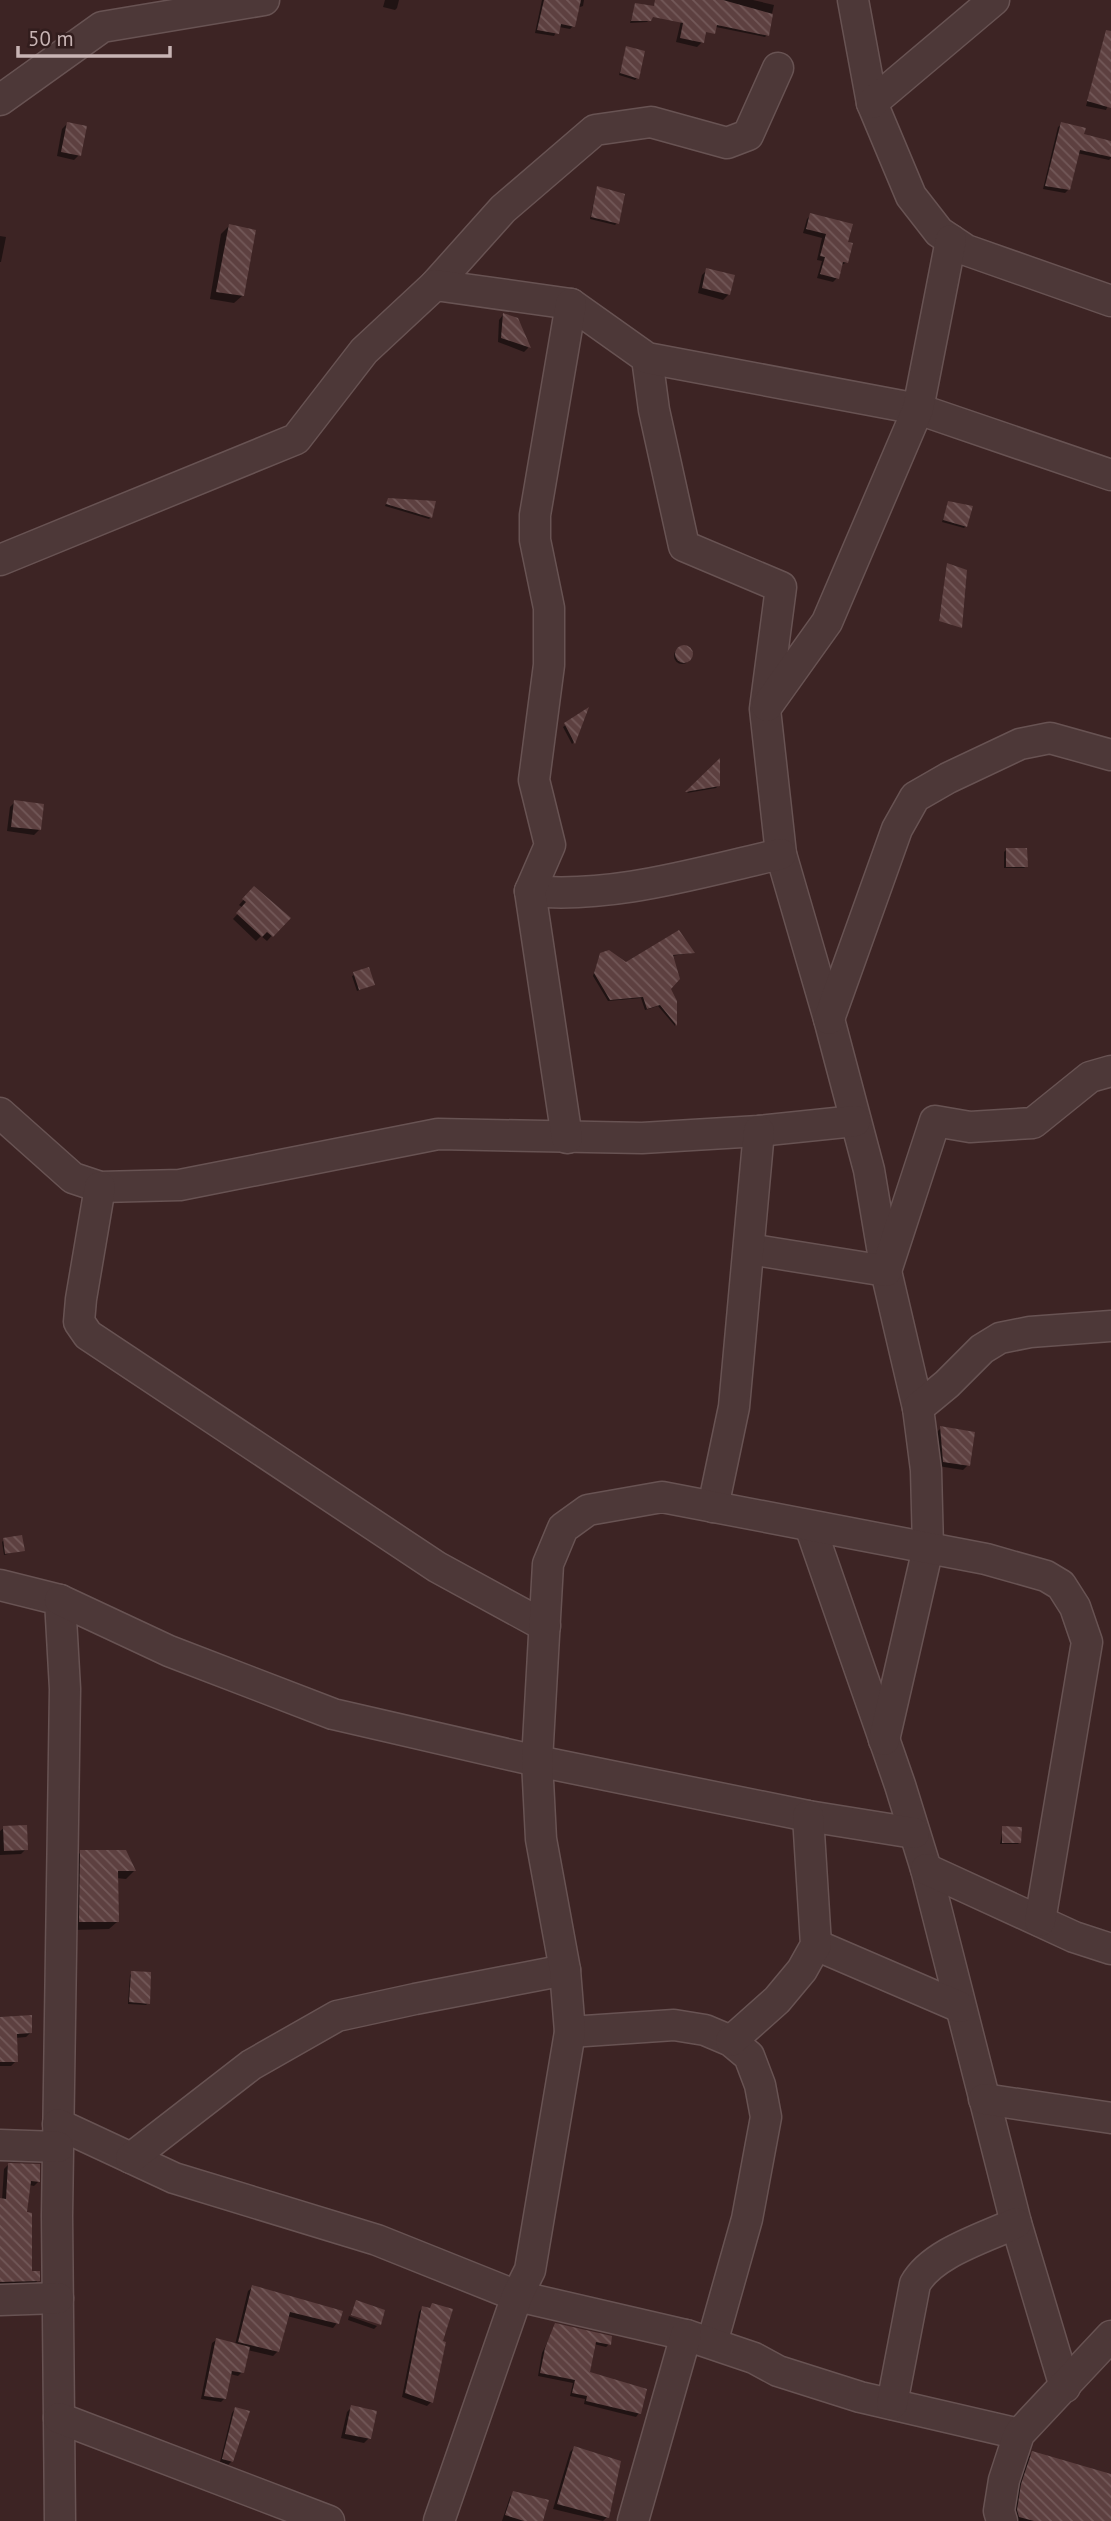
<svg xmlns="http://www.w3.org/2000/svg" width="1111" height="2521" viewBox="0 0 1111 2521" font-family="'PT Sans',sans-serif">
<style>
.shadow{fill:#0007}
.building{fill:url(#building-back-hatch)}
.lines{fill:none;stroke-linecap:round;stroke-linejoin:round}
.minor-casing{stroke:#685353;stroke-width:33}
.minor{stroke:#4d3838;stroke-width:30}
</style>
<defs>
<pattern id="building-back-hatch" width="6" height="6" patternUnits="userSpaceOnUse" patternTransform="scale(1.75)"><rect width="6" height="6" fill="#5d4040"/><path d="M-1 5l2 2M0 0l6 6M5-1l2 2" fill="none" stroke="#735959"/></pattern>
</defs>
<rect width="100%" height="100%" fill="#3d2424"/>
<g class="shadow">
<polygon points="385,0 399,0 397,8 395,10 383,7"/>
<polygon points="542,0 584,0 583,6 577,8 573,26 570,29 559,27 554,36 535,33"/>
<polygon points="715,0 753,0 774,5 767,35 765,37 706,25 702,42 697,47 676,42 681,21"/>
<polygon points="636,4 649,20 647,22 630,23"/>
<polygon points="1105,35 1111,35 1111,98 1106,110 1086,106"/>
<polygon points="627,48 637,78 635,80 619,75"/>
<polygon points="67,124 79,155 74,160 57,156 62,129"/>
<polygon points="1062,124 1082,135 1111,143 1111,158 1109,160 1077,153 1068,190 1065,193 1043,189 1058,127"/>
<polygon points="597,188 617,223 615,225 590,219"/>
<polygon points="811,215 846,243 847,262 840,266 837,278 833,282 817,278 822,261 817,260 822,238 803,233 807,219"/>
<polygon points="229,226 242,296 234,303 210,299 221,234"/>
<polygon points="0,236 6,237 1,262 0,262"/>
<polygon points="707,270 733,277 728,295 723,300 698,293 702,275"/>
<polygon points="503,315 517,319 528,348 524,352 498,342 499,320"/>
<polygon points="388,500 431,517 429,519 385,506"/>
<polygon points="949,503 966,526 964,528 942,522"/>
<polygon points="948,565 961,625 939,619"/>
<circle cx="682" cy="656" r="8"/>
<polygon points="586,711 573,743 572,744 563,727"/>
<polygon points="718,762 718,786 716,788 687,793"/>
<polygon points="15,802 39,830 34,835 7,831 10,807"/>
<polygon points="1006,850 1026,866 1024,868 1004,868 1004,852"/>
<polygon points="254,888 288,918 267,941 261,936 256,941 233,919 243,908 239,905"/>
<polygon points="678,932 692,953 671,956 669,988 676,1001 675,1026 658,1006 645,1010 641,998 608,1001 593,976 599,957 605,952 626,965"/>
<polygon points="368,969 373,984 357,991 352,976"/>
<polygon points="941,1428 968,1465 963,1470 938,1466 936,1433"/>
<polygon points="4,1540 23,1550 4,1555 2,1542"/>
<polygon points="4,1828 26,1849 21,1854 0,1855 0,1831"/>
<polygon points="1003,1828 1020,1842 1018,1844 1000,1844"/>
<polygon points="81,1852 134,1871 126,1879 116,1878 117,1922 109,1929 72,1930 73,1860"/>
<polygon points="132,1973 148,2003 146,2005 128,2004 130,1975"/>
<polygon points="0,2018 31,2032 26,2037 15,2038 16,2061 11,2066 0,2066"/>
<polygon points="8,2165 38,2182 34,2186 29,2185 25,2214 31,2272 38,2280 34,2285 0,2286 0,2200 2,2200 4,2169"/>
<polygon points="253,2287 337,2323 333,2328 287,2316 278,2351 273,2356 247,2350 242,2372 238,2376 230,2374 225,2398 221,2402 201,2399 212,2343 216,2340 235,2345 248,2291"/>
<polygon points="433,2305 441,2342 431,2402 427,2406 402,2397 419,2312 422,2308 428,2310"/>
<polygon points="349,2316 377,2326 374,2329 348,2320"/>
<polygon points="556,2325 609,2344 606,2347 594,2344 588,2374 639,2413 636,2417 584,2404 585,2399 570,2396 573,2383 538,2376 542,2353"/>
<polygon points="352,2407 369,2438 364,2443 341,2438 347,2412"/>
<polygon points="235,2409 232,2461 228,2465 220,2462 232,2413"/>
<polygon points="574,2448 607,2517 603,2521 553,2509 570,2452"/>
<polygon points="1032,2453 1111,2475 1111,2521 1007,2521 1022,2464"/>
<polygon points="513,2494 542,2521 502,2521 510,2497"/>
</g>
<g class="building">
<polygon points="544,0 581,0 575,27 561,24 559,34 537,30"/>
<polygon points="655,0 723,0 773,14 769,36 717,25 715,34 706,32 704,43 680,38 683,23 653,17 651,21 631,21 635,3 654,6"/>
<polygon points="1106,30 1111,31 1111,108 1087,101"/>
<polygon points="626,46 645,51 639,79 620,73"/>
<polygon points="67,122 87,126 81,156 61,152"/>
<polygon points="1061,122 1086,128 1084,134 1111,141 1111,157 1080,150 1070,190 1045,186"/>
<polygon points="597,186 625,194 619,224 591,217"/>
<polygon points="810,213 853,224 848,242 853,243 848,263 843,262 839,279 820,274 825,257 820,256 826,234 806,229"/>
<polygon points="229,224 256,230 244,296 216,292"/>
<polygon points="706,268 735,275 730,295 702,288"/>
<polygon points="503,313 518,318 531,348 501,338"/>
<polygon points="388,498 436,501 432,518 386,504"/>
<polygon points="948,501 973,506 967,527 943,520"/>
<polygon points="947,563 967,570 962,628 939,621"/>
<circle cx="684" cy="654" r="9"/>
<polygon points="589,707 575,744 564,723"/>
<polygon points="720,758 720,786 685,792"/>
<polygon points="14,800 44,804 41,830 11,827"/>
<polygon points="1006,848 1027,848 1028,867 1006,867"/>
<polygon points="254,886 291,918 273,937 267,932 262,937 236,913 246,902 242,899"/>
<polygon points="679,930 695,953 673,955 680,979 671,989 677,1001 677,1026 660,1005 647,1009 643,997 610,1000 594,973 600,953 609,950 626,962"/>
<polygon points="369,967 375,985 359,990 353,972"/>
<polygon points="940,1426 975,1432 970,1466 943,1462"/>
<polygon points="22,1535 25,1551 5,1554 3,1538"/>
<polygon points="27,1825 28,1850 4,1851 3,1826"/>
<polygon points="1002,1826 1022,1827 1021,1843 1002,1843"/>
<polygon points="80,1850 126,1850 136,1871 118,1871 119,1922 79,1922"/>
<polygon points="131,1971 151,1972 150,2004 129,2002"/>
<polygon points="32,2015 32,2033 17,2034 18,2062 0,2062 0,2017"/>
<polygon points="8,2163 40,2164 40,2182 31,2181 27,2212 32,2213 32,2271 40,2271 40,2281 0,2282 0,2198 6,2199"/>
<polygon points="252,2285 343,2311 339,2324 290,2312 279,2352 238,2342"/>
<polygon points="356,2300 385,2310 381,2325 351,2315"/>
<polygon points="432,2303 453,2309 443,2341 446,2342 433,2403 405,2393 422,2306 430,2308"/>
<polygon points="555,2323 612,2336 611,2345 596,2342 590,2372 647,2389 641,2414 586,2401 587,2396 572,2393 575,2380 540,2373 545,2348"/>
<polygon points="216,2338 250,2347 244,2373 232,2371 226,2399 204,2396"/>
<polygon points="351,2405 377,2411 371,2439 345,2434"/>
<polygon points="235,2407 250,2411 233,2462 222,2459"/>
<polygon points="574,2446 621,2461 609,2518 557,2504"/>
<polygon points="1032,2451 1111,2474 1111,2521 1034,2521 1019,2517 1017,2510 1021,2484"/>
<polygon points="513,2491 549,2500 543,2521 524,2521 505,2515"/>
</g>
<g class="lines">
<defs>
<g id="minor">
<polyline points="853,0 872,103 911,196 939,232 966,250 1111,301"/>
<polyline points="0,100 102,27 264,0"/>
<polyline points="872,103 994,0"/>
<polyline points="435,285 503,209 595,130 651,122 727,143 748,135 778,68"/>
<polyline points="647,358 654,410 684,546 781,587 765,709 781,854 829,1019 869,1170 886,1271 918,1408"/>
<polyline points="0,560 296,439 364,351 435,285 571,304 647,358 918,409 1111,475"/>
<polyline points="767,706 827,622 918,409 951,240"/>
<path d="M 530,891 C 615,899 699,872 781,854"/>
<polyline points="829,1019 897,829 915,797 948,778 1020,744 1050,738 1111,755"/>
<polyline points="0,1113 73,1178 100,1187 180,1185 438,1134 642,1138 759,1131 855,1121"/>
<polyline points="567,1138 530,891 550,845 534,780 549,665 549,608 535,540 535,515 571,304"/>
<polyline points="100,1187 81,1299 79,1322 88,1335 437,1567 545,1626"/>
<polyline points="749,1249 886,1271 935,1121 970,1127 1033,1123 1090,1077 1111,1071"/>
<polyline points="713,1507 734,1407 759,1131"/>
<polyline points="810,1526 900,1785 926,1869 1016,2223 1065,2387"/>
<polyline points="0,1585 60,1600 65,1689 57,2216 60,2521"/>
<polyline points="60,1600 169,1651 333,1714 537,1761 808,1816 914,1833"/>
<polyline points="884,1740 928,1548 926,1470 918,1408 947,1384 982,1349 1000,1338 1030,1332 1111,1326"/>
<polyline points="926,1869 1074,1937 1111,1949"/>
<polyline points="816,1945 960,2007"/>
<polyline points="570,2032 674,2025 705,2030 731,2041 749,2056 760,2085 766,2117 747,2219 712,2343"/>
<polyline points="731,2041 777,2000 802,1970 816,1945 808,1816"/>
<polyline points="984,2099 1111,2118"/>
<polyline points="58,2124 174,2178 377,2240 517,2296 686,2335 754,2358 778,2371 860,2397 1019,2434"/>
<polyline points="0,2145 58,2147"/>
<polyline points="131,2158 251,2065 337,2016 415,1999 565,1970"/>
<polyline points="0,2300 58,2298"/>
<path d="M 892,2404 L 915,2284 C 932,2253 984,2238 1016,2223"/>
<polyline points="59,2418 329,2521"/>
<polyline points="439,2521 517,2296 530,2270 570,2032 565,1970 541,1839 537,1761 548,1564 563,1528 588,1510 662,1497 986,1559 1046,1576 1061,1585 1075,1607 1087,1642 1040,1921"/>
<polyline points="633,2521 686,2335"/>
<polyline points="1002,2521 999,2511 1004,2480 1019,2434 1111,2336"/>
</g>
</defs>
<use href="#minor" class="minor-casing"/>
<use href="#minor" class="minor"/>
</g>
<path d="M18 46v10h152v-10" fill="none" stroke="#c8b4b4" stroke-width="3.5"/>
<text x="28" y="46" font-size="21" fill="#c8b4b4" stroke="#321d1d" stroke-width="5" paint-order="stroke">50 m</text>
</svg>
